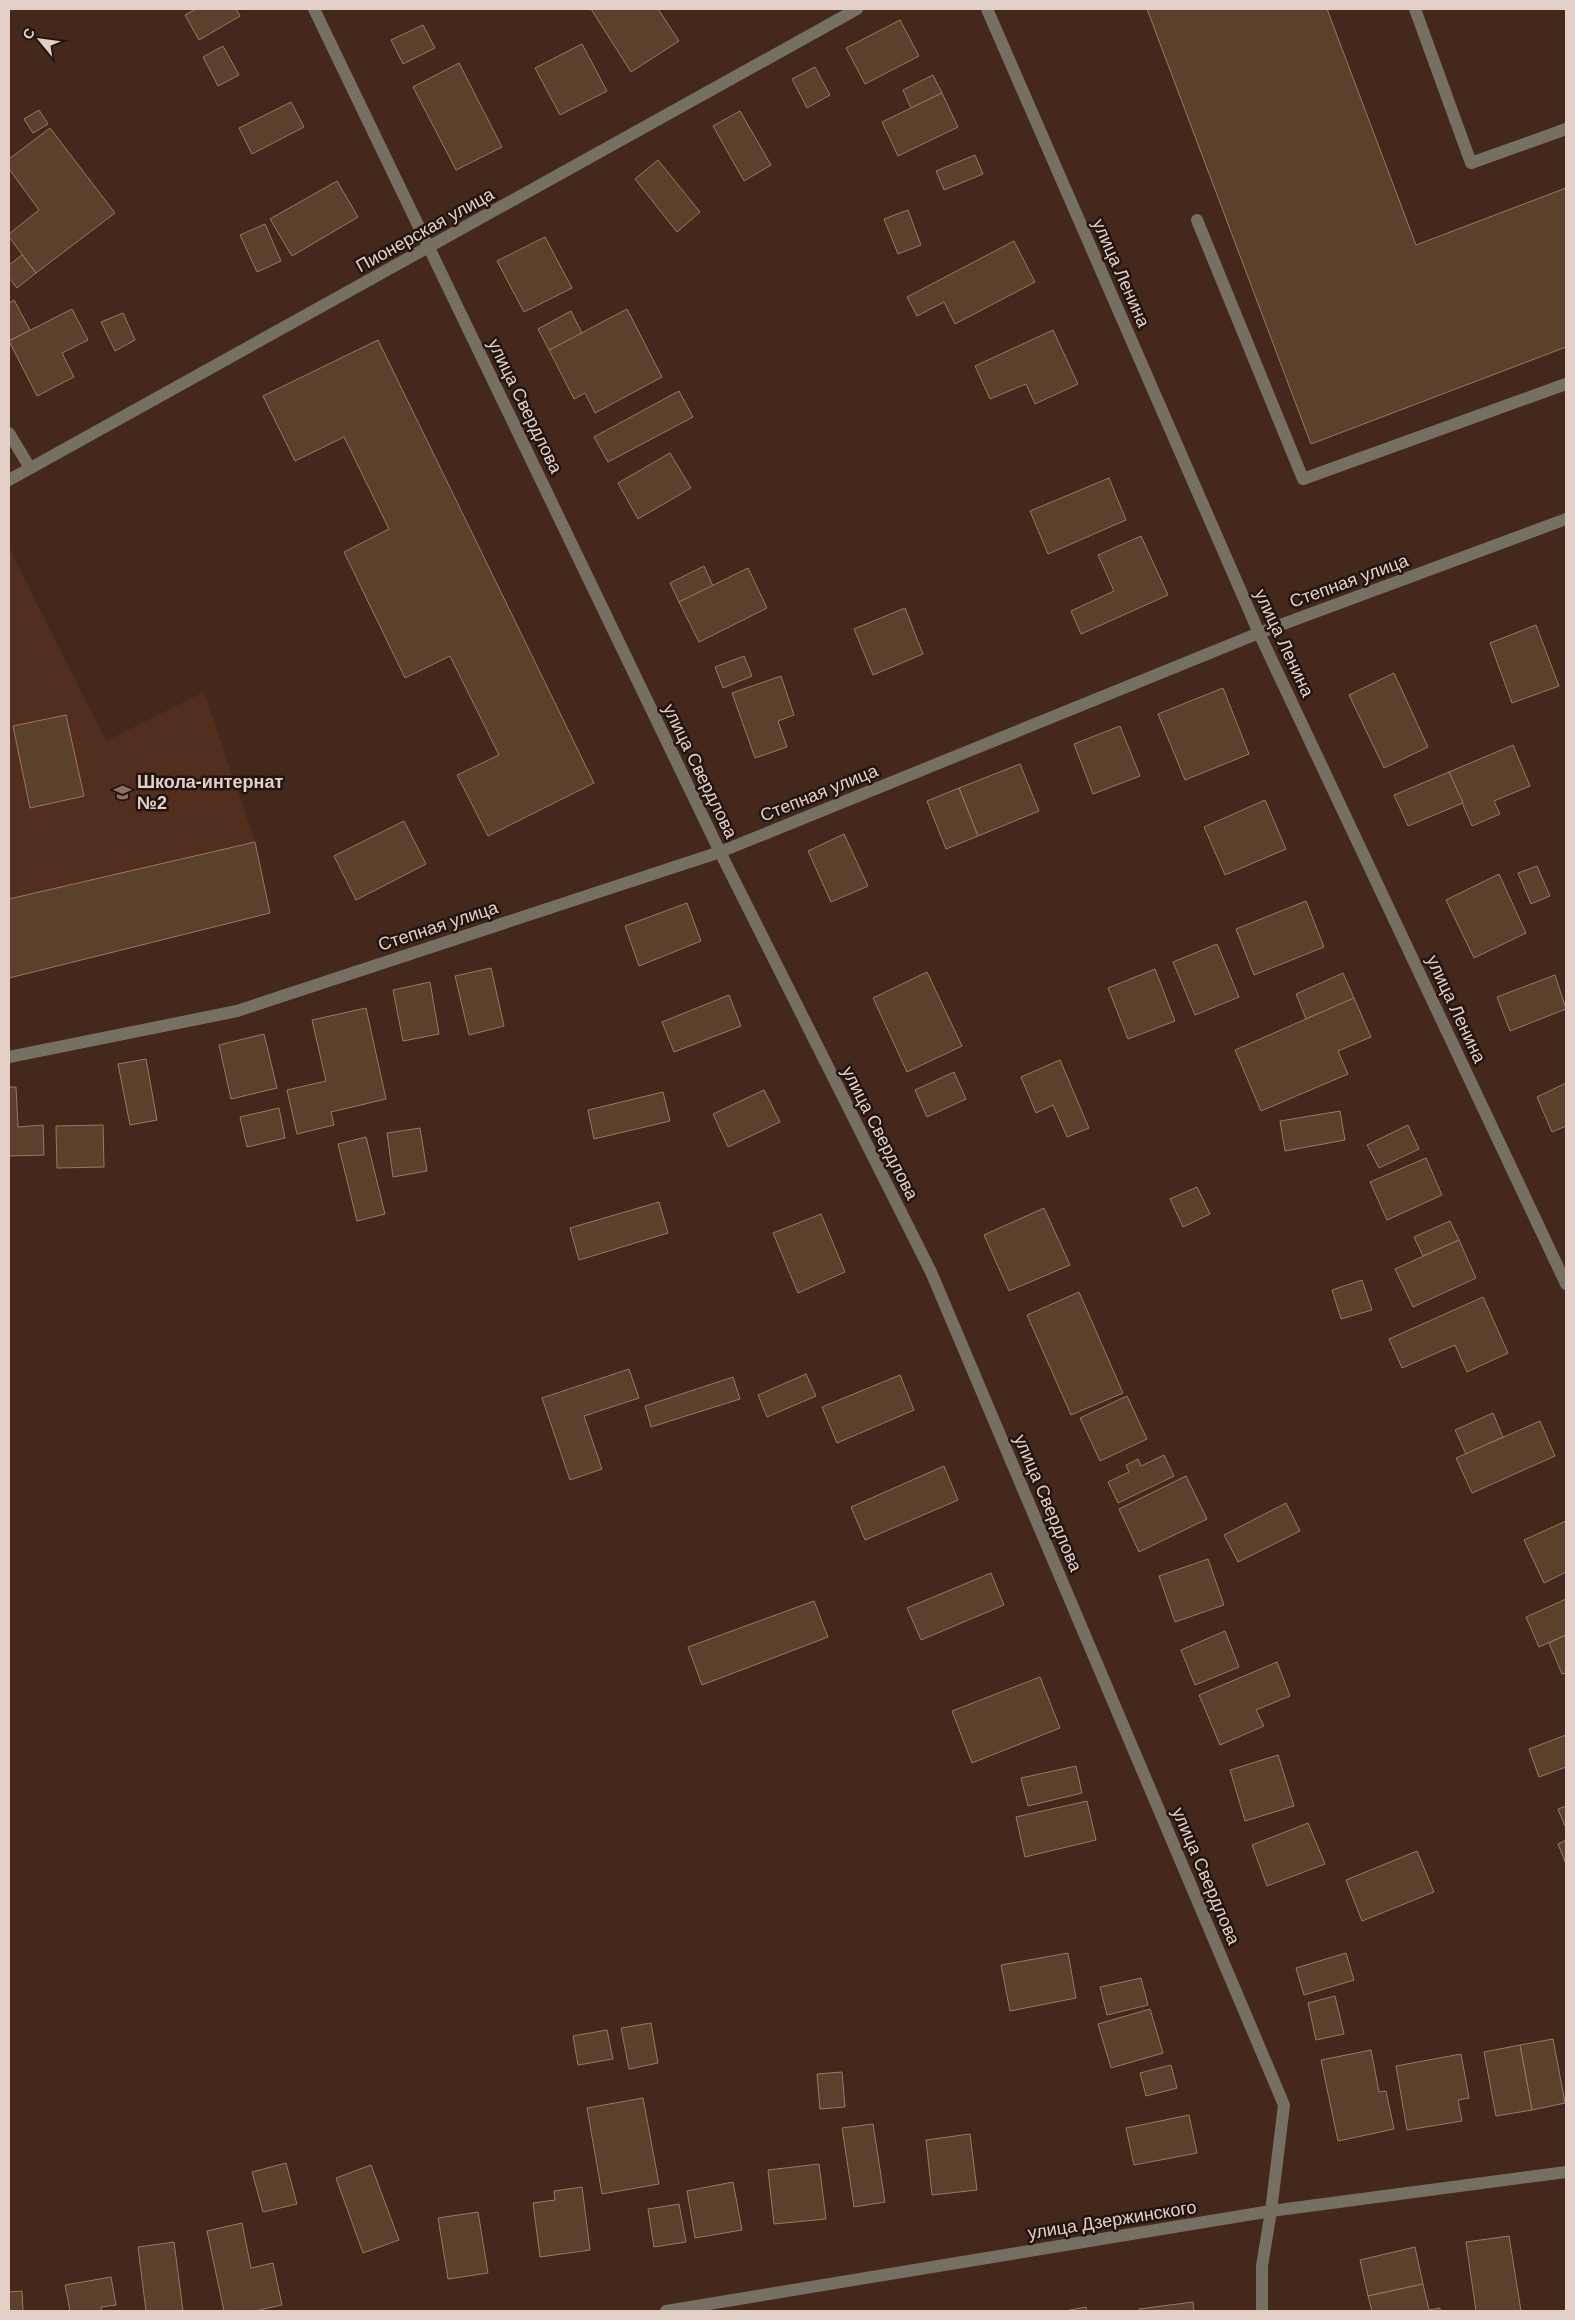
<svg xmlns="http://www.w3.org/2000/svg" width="1575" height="2320" viewBox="0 0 1575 2320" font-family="Helvetica,sans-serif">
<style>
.built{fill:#522e1f}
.building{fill:#5b402c;stroke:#977963}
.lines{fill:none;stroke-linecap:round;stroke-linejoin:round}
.minor{stroke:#767062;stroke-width:12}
.labels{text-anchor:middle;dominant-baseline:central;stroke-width:5;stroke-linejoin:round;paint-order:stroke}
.street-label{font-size:18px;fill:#e3cfc8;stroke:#22150f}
.poi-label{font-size:18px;font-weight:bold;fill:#e3cfc8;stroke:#22150f;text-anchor:start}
</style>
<rect width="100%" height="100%" fill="#45281c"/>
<polygon class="built" points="9,548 106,741 204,692 255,842 270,913 9,978"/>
<g class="building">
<polygon points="196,9 236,9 240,16 199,40 185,15"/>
<polygon points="591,9 658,9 679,41 631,72"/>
<polygon points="1147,9 1327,9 1416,245 1566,188 1566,347 1311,444"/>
<polygon points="900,20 919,56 865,84 846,48"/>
<polygon points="423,25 435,48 403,64 391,40"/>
<polygon points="582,44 607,91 560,115 535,68"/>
<polygon points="223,46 239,75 218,86 203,57"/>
<polygon points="459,63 502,147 456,170 413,87"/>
<polygon points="815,67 830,95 807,108 792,79"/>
<polygon points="933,75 942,93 911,108 903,90"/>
<polygon points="942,93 958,127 898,156 882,122"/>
<polygon points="291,102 304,127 252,154 239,128"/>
<polygon points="39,110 48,124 33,133 24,119"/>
<polygon points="740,111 771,165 744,181 713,126"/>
<polygon points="50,128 115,213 36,273 9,237 9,234 39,210 9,169 9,159"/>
<polygon points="975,155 983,174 944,190 936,171"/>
<polygon points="658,160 700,212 677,232 635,179"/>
<polygon points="337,181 358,217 292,256 270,219"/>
<polygon points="908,210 921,245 898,254 884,219"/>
<polygon points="265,224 281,261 257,272 240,235"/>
<polygon points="545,237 572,288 524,312 497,261"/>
<polygon points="1014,241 1035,282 955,324 944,302 917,316 907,297"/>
<polygon points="22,255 36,273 17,288 9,278 9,265"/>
<polygon points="14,300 30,330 9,341 9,303"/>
<polygon points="72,309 88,340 62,353 74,377 37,396 9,341"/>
<polygon points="627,309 662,377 595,413 585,393 574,399 549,350"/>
<polygon points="571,311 582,333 549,350 538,329"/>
<polygon points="123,313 135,340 115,351 101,322"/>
<polygon points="1053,330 1078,384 1035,404 1026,384 990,399 975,366"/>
<polygon points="378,340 594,783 488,836 457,775 499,755 450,656 405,678 344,552 389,529 344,437 295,461 263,396"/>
<polygon points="679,391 693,417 608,462 594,437"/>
<polygon points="670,453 691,488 638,519 618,483"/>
<polygon points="1109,478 1126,520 1048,554 1030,511"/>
<polygon points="1141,536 1168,595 1081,634 1071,611 1114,591 1098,555"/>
<polygon points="704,566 713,586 679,602 670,583"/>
<polygon points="748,568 767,608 699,642 679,602"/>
<polygon points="905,608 923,654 873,675 854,629"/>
<polygon points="1536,625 1559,686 1512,703 1490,643"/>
<polygon points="744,656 752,676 723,688 715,667"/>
<polygon points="1394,673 1428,747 1384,768 1349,695"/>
<polygon points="781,676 794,715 778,721 787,747 755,758 732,693"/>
<polygon points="1223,688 1249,754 1185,780 1158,714"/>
<polygon points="66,715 84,796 30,808 13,726"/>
<polygon points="1120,726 1140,776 1093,794 1074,744"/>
<polygon points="1513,745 1530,786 1494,801 1500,814 1472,826 1449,772"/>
<polygon points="1020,764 1039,811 978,836 959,788"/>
<polygon points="1449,772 1463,803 1408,826 1394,795"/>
<polygon points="959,788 978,836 946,849 927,801"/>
<polygon points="1265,800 1286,849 1225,875 1204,827"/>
<polygon points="404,821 426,864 356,900 334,856"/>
<polygon points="844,834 868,886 831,902 808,851"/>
<polygon points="255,842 270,913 9,978 9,899"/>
<polygon points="1537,866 1550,896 1531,904 1518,873"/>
<polygon points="1499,874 1526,933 1474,958 1446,900"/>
<polygon points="1306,901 1324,947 1254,975 1236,929"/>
<polygon points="687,903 701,941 639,966 625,926"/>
<polygon points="1217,944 1239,997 1195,1015 1173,962"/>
<polygon points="491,968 504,1026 469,1035 455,976"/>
<polygon points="1155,969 1175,1021 1128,1039 1108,988"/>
<polygon points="927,972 962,1046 907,1072 873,998"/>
<polygon points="1343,973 1354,998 1306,1019 1296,994"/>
<polygon points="1555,975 1566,1009 1510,1031 1497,997"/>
<polygon points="430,982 439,1034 403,1041 393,990"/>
<polygon points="729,995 741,1026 674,1052 662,1022"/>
<polygon points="1354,998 1371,1037 1338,1051 1348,1074 1261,1111 1235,1050"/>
<polygon points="366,1008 386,1099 331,1112 334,1125 297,1134 287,1090 326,1081 312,1020"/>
<polygon points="264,1034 277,1088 231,1099 219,1045"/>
<polygon points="146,1059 157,1120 130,1125 118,1064"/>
<polygon points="1060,1060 1089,1128 1067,1137 1053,1105 1036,1113 1021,1077"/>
<polygon points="954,1072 966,1099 927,1117 915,1090"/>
<polygon points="1566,1083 1566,1126 1552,1132 1537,1097"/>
<polygon points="9,1087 16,1087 18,1127 43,1125 44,1155 9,1156"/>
<polygon points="764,1090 780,1122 728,1147 713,1114"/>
<polygon points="663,1092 670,1121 594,1139 588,1110"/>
<polygon points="279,1108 285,1138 247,1147 240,1117"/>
<polygon points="1340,1111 1345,1140 1285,1151 1280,1121"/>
<polygon points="103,1125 104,1167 57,1168 56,1126"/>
<polygon points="1408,1125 1419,1149 1379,1168 1367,1145"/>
<polygon points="420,1128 427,1171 393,1177 387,1133"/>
<polygon points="366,1137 385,1214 357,1221 338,1144"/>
<polygon points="1426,1158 1442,1195 1387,1220 1370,1182"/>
<polygon points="1197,1187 1210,1214 1183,1227 1170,1199"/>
<polygon points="659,1202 668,1233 579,1260 570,1228"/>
<polygon points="1044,1208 1070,1265 1009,1291 984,1235"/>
<polygon points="821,1214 845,1272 798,1293 773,1233"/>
<polygon points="1450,1221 1459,1240 1423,1256 1414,1237"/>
<polygon points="1459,1240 1476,1278 1413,1307 1395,1269"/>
<polygon points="1362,1280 1372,1310 1341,1319 1332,1290"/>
<polygon points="1079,1292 1123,1393 1071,1415 1027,1315"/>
<polygon points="1483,1297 1508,1353 1467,1372 1455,1345 1402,1368 1389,1339"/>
<polygon points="629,1369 639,1398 584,1416 602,1469 570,1480 542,1398"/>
<polygon points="806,1374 816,1396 767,1417 758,1395"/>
<polygon points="900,1375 914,1410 837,1443 822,1407"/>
<polygon points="733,1377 740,1399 651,1427 645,1406"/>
<polygon points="1127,1396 1147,1439 1100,1461 1080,1418"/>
<polygon points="1493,1413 1503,1437 1466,1454 1455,1430"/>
<polygon points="1540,1421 1555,1456 1472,1493 1456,1458"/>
<polygon points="1164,1455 1174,1476 1118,1503 1108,1482 1129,1472 1126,1465 1138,1459 1141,1466"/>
<polygon points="944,1466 958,1500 865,1540 851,1507"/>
<polygon points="1186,1476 1207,1519 1139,1552 1119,1509"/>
<polygon points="1286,1503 1300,1531 1238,1562 1224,1535"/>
<polygon points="1566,1521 1566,1572 1544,1583 1524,1540"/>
<polygon points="1208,1559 1224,1605 1175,1622 1159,1576"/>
<polygon points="991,1573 1004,1605 921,1640 907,1608"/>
<polygon points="1566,1599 1566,1635 1539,1647 1526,1617"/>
<polygon points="814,1601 828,1637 702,1685 688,1647"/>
<polygon points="1225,1631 1239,1667 1195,1685 1181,1650"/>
<polygon points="1566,1635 1566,1673 1562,1674 1549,1643"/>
<polygon points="1277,1662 1290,1696 1256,1710 1264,1726 1220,1745 1199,1695"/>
<polygon points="1040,1677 1060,1728 972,1763 952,1711"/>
<polygon points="1566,1735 1566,1767 1539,1777 1529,1749"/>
<polygon points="1278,1755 1294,1806 1245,1821 1230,1770"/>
<polygon points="1076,1766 1082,1793 1028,1806 1021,1778"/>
<polygon points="1087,1801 1096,1840 1025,1857 1016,1817"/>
<polygon points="1566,1806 1566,1826 1565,1826 1558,1809"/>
<polygon points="1308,1823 1325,1864 1267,1886 1252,1845"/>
<polygon points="1566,1840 1566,1864 1558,1844"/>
<polygon points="1417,1851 1434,1892 1362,1921 1346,1880"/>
<polygon points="1068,1953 1076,1998 1010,2011 1001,1965"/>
<polygon points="1346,1953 1354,1980 1304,1995 1296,1968"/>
<polygon points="1141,1978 1148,2005 1107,2015 1100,1987"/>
<polygon points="1335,1996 1344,2034 1316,2040 1308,2003"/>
<polygon points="1150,2009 1163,2053 1111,2068 1098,2024"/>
<polygon points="651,2023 658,2063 629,2069 621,2028"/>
<polygon points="607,2030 613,2059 578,2065 573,2036"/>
<polygon points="1553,2039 1565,2103 1532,2110 1520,2045"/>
<polygon points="1520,2045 1532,2110 1496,2116 1484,2052"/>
<polygon points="1371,2050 1379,2092 1386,2091 1394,2129 1338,2141 1321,2060"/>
<polygon points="1461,2054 1469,2098 1458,2100 1462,2121 1407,2130 1396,2066"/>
<polygon points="1171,2065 1177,2088 1146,2096 1140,2073"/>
<polygon points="842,2072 845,2107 820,2109 817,2074"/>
<polygon points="643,2098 659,2184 602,2194 587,2108"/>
<polygon points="1189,2115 1197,2153 1134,2165 1126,2128"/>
<polygon points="873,2124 885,2202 854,2207 842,2128"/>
<polygon points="970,2134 977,2190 932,2195 926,2140"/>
<polygon points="286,2163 297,2204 263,2212 252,2172"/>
<polygon points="819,2164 826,2219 774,2224 768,2170"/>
<polygon points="371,2165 399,2240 363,2253 336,2178"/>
<polygon points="733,2182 742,2230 695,2238 687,2191"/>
<polygon points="582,2187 590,2250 540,2257 533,2203 555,2200 554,2191"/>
<polygon points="679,2204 686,2242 654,2247 648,2209"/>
<polygon points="478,2212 488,2273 448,2279 438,2218"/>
<polygon points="242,2223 251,2268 273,2263 282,2305 255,2311 224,2311 207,2231"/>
<polygon points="1509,2236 1521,2311 1476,2311 1466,2242"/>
<polygon points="174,2242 183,2311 146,2311 138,2247"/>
<polygon points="1415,2247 1423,2284 1368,2296 1360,2260"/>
<polygon points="111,2277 116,2305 101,2307 102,2311 70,2311 65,2285"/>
<polygon points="1423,2284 1429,2310 1440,2308 1440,2311 1372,2311 1368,2296"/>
<polygon points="22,2291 23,2311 9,2311 9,2292"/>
<polygon points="1193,2302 1194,2311 1139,2311 1139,2309"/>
<polygon points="1086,2307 1087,2311 1065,2311"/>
</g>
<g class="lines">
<g class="minor">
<polyline points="314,9 720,852 931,1272 1284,2105 1271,2211 1262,2266 1262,2311"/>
<polyline points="987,9 1259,633 1566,1284"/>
<polyline points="1415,9 1471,163 1566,129"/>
<polyline points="1197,220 1303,479 1566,384"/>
<polyline points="9,433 30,468"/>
<polyline points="9,480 857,9"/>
<polyline points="9,1057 237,1011 720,852 1259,633 1566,519"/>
<polyline points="666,2311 1271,2211 1566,2172"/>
</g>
</g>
<defs>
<symbol id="school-bare" viewBox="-9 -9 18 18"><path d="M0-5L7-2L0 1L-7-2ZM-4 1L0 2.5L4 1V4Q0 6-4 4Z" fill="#8d6e63" stroke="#22150f" stroke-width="2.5" paint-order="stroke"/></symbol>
</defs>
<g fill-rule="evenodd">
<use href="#school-bare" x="110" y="780" width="25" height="25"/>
</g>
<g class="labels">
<g class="street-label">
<text transform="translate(425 230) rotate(-29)">Пионерская улица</text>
<text transform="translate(1121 273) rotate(66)">улица Ленина</text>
<text transform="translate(525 406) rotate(64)">улица Свердлова</text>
<text transform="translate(1349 581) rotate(-20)">Степная улица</text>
<text transform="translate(1284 643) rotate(65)">улица Ленина</text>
<text transform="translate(700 771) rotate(64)">улица Свердлова</text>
<text transform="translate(819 793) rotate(-22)">Степная улица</text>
<text transform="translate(438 926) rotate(-18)">Степная улица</text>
<text transform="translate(1456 1009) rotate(65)">улица Ленина</text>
<text transform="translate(880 1133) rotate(63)">улица Свердлова</text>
<text transform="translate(1048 1503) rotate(67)">улица Свердлова</text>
<text transform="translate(1206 1876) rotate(67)">улица Свердлова</text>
<text transform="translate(1112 2220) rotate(-9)">улица Дзержинского</text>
</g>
<g class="poi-label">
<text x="137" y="782">Школа-интернат<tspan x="137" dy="21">№2</tspan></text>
</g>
</g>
<rect width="1575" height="2320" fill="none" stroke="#e3cfc8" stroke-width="20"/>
<g transform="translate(40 40) rotate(299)" stroke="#22150f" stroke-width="4" paint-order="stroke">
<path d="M0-4L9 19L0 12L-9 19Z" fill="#e3cfc8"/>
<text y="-8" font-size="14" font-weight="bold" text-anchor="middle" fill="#e3cfc8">С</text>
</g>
</svg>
